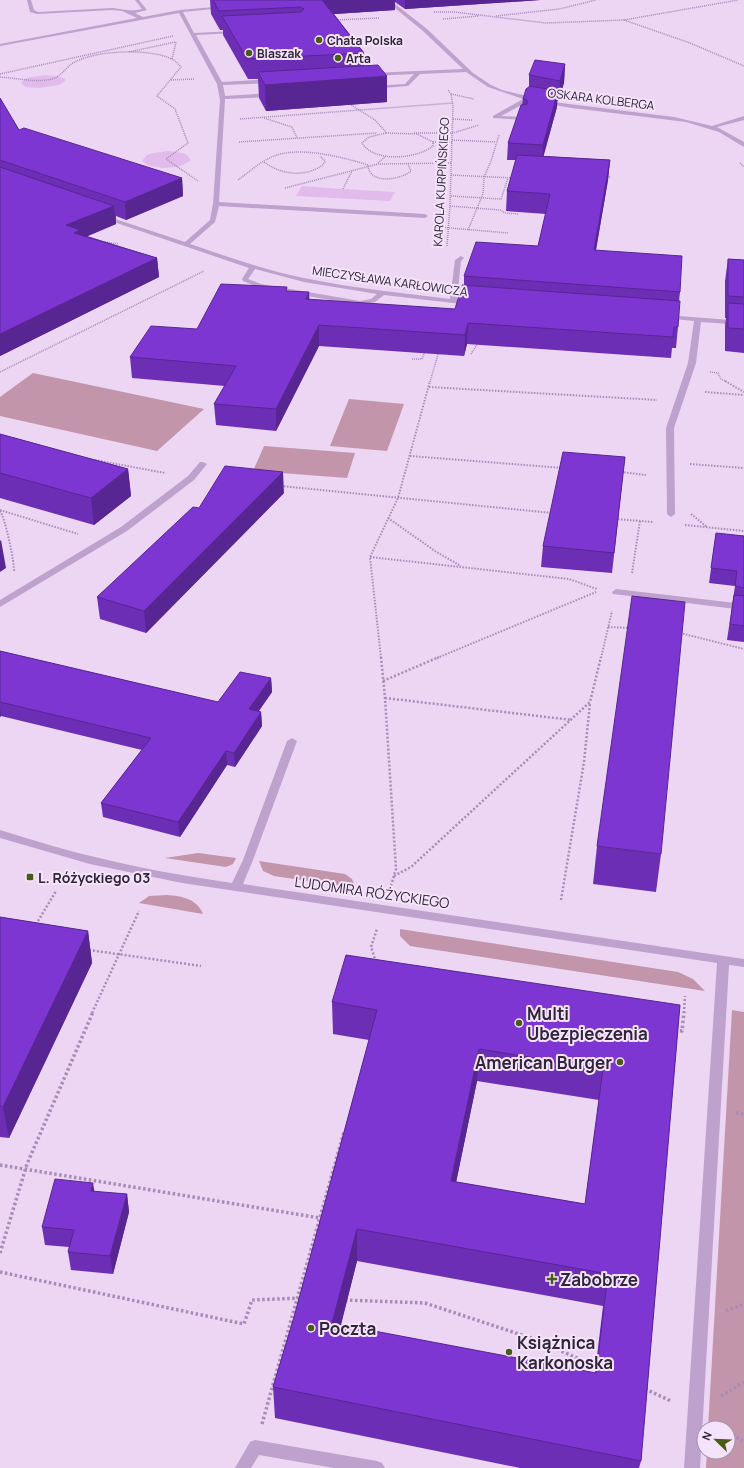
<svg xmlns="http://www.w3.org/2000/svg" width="744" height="1468" viewBox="0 0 744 1468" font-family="Manrope,sans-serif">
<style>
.green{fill:#c395aa}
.plaza{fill:#e2bbed}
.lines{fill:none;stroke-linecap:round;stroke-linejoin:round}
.path-far3{stroke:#a88bb8;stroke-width:1.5;stroke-dasharray:1 1;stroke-linecap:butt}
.path-far2{stroke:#a88bb8;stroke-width:2;stroke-dasharray:1.5 1.5;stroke-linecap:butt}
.path-far1{stroke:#a88bb8;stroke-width:2.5;stroke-dasharray:2 2;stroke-linecap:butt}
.path{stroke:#a88bb8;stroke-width:3.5;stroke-dasharray:2.5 2.5;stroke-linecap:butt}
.minor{fill:#bea1cc;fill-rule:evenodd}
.wall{fill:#6c2eb5;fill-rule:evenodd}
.shaded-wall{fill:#582693}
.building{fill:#7d36d2;stroke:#582693;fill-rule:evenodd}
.poi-dot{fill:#485b17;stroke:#f5e3fb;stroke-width:1.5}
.labels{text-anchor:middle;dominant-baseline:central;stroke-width:4;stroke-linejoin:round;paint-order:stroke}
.far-poi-label{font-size:12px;font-weight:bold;fill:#2e2536;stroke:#f5e3fb;text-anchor:start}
.far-street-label{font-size:12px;fill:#2e2536;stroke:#f5e3fb}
.poi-label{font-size:14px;font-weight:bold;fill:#2e2536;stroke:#f5e3fb;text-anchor:start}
.street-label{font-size:14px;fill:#2e2536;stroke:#f5e3fb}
.near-poi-label{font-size:17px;font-weight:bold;fill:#2e2536;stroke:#f5e3fb;text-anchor:start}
</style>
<rect width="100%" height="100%" fill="#ecd6f3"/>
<g class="green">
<polygon points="33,373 204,409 157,451 0,416 0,397"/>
<polygon points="349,399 404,404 387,451 330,446"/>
<polygon points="264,446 355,453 347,478 253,471"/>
<polygon points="198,853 236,858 233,864 226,867 165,858"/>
<polygon points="259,861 345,874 352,879 356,888 274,876 263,871"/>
<path d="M 167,895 C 182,896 197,899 203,914 L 139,903 L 149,896 Z"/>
<polygon points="400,929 678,972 693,979 705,991 410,946 400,936"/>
<polygon points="732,1010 744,1012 744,1468 706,1468 707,1452 728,1452 728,1428 708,1428"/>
</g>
<g class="plaza">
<polygon points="44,75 57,76 65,79 65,81 59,85 39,88 26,87 21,83 26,78"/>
<polygon points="168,151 183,153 187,155 191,160 183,165 177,167 161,168 147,165 142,161 147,155 153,153"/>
<polygon points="302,186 343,189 395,192 390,201 296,196"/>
</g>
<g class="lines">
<g class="path-far3">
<polyline points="434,12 454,12 546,23 624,20 738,0"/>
<polyline points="496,16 559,9 596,0"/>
<polyline points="443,19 479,16"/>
<polyline points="336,20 379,18"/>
<polyline points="624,20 690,43 744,66"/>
<polyline points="129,52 175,42"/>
<polyline points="172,59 176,42"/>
<polyline points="0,74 173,36"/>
<path d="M 0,77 C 16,78 35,83 52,79 C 61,77 65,68 73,63 C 95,50 149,48 172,59 C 176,61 178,64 181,67 L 157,96 L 175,109 L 188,143 L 166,159 L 198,181"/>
<polyline points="171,80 194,79"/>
<polyline points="451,94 474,99"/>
<polyline points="348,103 375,120 386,132"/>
<polyline points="264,118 292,127 297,138"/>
<polyline points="240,119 453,103"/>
<polyline points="453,119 472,120"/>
<path d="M 386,133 L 417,134 L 433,142 L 433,146 C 417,159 374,163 362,143 L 369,137 Z"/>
<polyline points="414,133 453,133 479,125"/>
<polyline points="452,140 496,142"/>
<polyline points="239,142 377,133"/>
<polyline points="433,142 452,142"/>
<path d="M 264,162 C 279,173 298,177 316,169 C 320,167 324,165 325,161 L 320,156"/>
<polyline points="378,163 386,156"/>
<polyline points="740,163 744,167"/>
<polyline points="451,175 513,178"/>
<polyline points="605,177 611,177"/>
<path d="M 238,180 C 249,172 261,161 274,156 C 299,146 343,157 368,165 C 369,185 400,180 411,171 L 408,164"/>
<polyline points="285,188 378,164 452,163"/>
<polyline points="343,189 352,171"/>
<polyline points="451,196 501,199 508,178"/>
<polyline points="450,206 500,210 505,213 518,214"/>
<polyline points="439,227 508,233"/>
<polyline points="468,230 483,194 484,177 491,161 499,135"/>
<polyline points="105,242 119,244"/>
<polyline points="447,246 450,206 453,106 451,94 448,90"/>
<polyline points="471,354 478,343"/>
<polyline points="412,359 422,359 425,351"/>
<polyline points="0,372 204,271"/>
<polyline points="710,372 718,373 721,379 727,382"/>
<polyline points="430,382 439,351"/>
</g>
<g class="path-far2">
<polyline points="725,381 744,392"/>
<polyline points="429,387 657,400"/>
<polyline points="705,392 744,395"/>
<polyline points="410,456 563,468"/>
<polyline points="95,460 165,473"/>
<polyline points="690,464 744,468"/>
<polyline points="621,472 646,475"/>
<polyline points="281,486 552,513"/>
<polyline points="0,510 78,534"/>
<path d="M 0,511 C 5,517 15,564 14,572"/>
<polyline points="691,514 707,527"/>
<polyline points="388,518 435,551 461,566"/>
<polyline points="615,519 654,522"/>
<polyline points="685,525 744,531"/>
<polyline points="370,557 569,579 597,589"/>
<polyline points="632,573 640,521"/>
<polyline points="608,627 630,628"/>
<polyline points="680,633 744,649"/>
<polyline points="381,658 370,557 398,498 430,381"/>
<polyline points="437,658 596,592"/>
<polyline points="601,658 612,611"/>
</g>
<g class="path-far1">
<polyline points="381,657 385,698 396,869 390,889"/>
<polyline points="383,681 439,657"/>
<polyline points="385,698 572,720"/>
<polyline points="394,876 411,867 590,702 601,657"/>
<polyline points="561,900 584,762 590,703"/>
<polyline points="38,921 56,891"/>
<polyline points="89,950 201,966"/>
<polyline points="376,962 371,947 377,929"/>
<polyline points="92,1013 139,911"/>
<polyline points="684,1013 685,996"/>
</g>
<g class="path">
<polyline points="675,1030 682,1031 684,1012"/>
<polyline points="736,1113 744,1114"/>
<polyline points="0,1165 320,1218"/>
<polyline points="0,1253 27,1164 93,1012"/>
<polyline points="0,1272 244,1324 252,1300 303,1298"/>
<polyline points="345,1300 425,1303 540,1341 598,1368"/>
<polyline points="726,1311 744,1304"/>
<polyline points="645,1389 671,1401"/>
<polyline points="721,1396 744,1382"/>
<polyline points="262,1424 344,1132"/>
<polyline points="728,1432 744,1442"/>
</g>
<g class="minor">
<path d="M 27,0 L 31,0 L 34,10 L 38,12 L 112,8 C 124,9 130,12 142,9 L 135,0 L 139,0 L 147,10 L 135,13 L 143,17 L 180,10 L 225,6 L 223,8 L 183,12 L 194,33 L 236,31 L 238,32 L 236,33 L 196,35 L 222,82 L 272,79 L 275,81 L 272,83 L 223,85 L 225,96 L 271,93 L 274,95 L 271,97 L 225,99 L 219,202 L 425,214 L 428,216 L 425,218 L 219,206 L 215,222 L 190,244 C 228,257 265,270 304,278 C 352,288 401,293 450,299 L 455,260 L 461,256 L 464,258 L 461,261 L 457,299 L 470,301 L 473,303 L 470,305 L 384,295 L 375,302 L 360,305 L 260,288 L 243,281 L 242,279 L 249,268 L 102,218 L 102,216 L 106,216 L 185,242 L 210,220 L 213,204 L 220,100 L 217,84 L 179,13 L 0,46 L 0,44 L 137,18 L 122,11 L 112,10 L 37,14 L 30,12 ZM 255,269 L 304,282 L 377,294 L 371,299 L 360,301 L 261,284 L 248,279 Z"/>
<polygon points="385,0 390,0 427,29 473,73 491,85 502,90 553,102 674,117 712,126 744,116 744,120 717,127 744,142 744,147 719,132 686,122 572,108 529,101 501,116 523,117 525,118 525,120 493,118 493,116 523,99 488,87 466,72 420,74 408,86 371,89 370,88 373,86 405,84 414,74 370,76 370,74 372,73 463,69 423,31"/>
<polygon points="666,315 744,321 744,325 701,322 696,363 674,428 675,514 671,517 667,514 666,428 688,363 694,321 664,318 664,316"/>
<polygon points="200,462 203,462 207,464 194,480 127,531 0,607 0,600 121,527 188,476"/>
<polygon points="616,589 744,604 744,610 613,594 612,592"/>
<path d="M 292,738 L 297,741 L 253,860 L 243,884 L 744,959 L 744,967 L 729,965 L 700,1468 L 684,1468 L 717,963 L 182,883 L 90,864 L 0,838 L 0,830 C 30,839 60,849 91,856 C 138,868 185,876 232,883 L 243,860 L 287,741 Z"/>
<polygon points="255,1440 377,1461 382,1463 385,1468 334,1468 259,1455 251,1468 235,1468 250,1442"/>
</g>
</g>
<g class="wall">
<polygon points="210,0 540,0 405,9 395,2 395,10 334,14 364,53 364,66 387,102 266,111 259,98 258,79 248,79 223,35 223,30 220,30 211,14"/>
<polygon points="565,64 564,83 558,101 557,101 557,107 543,156 610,160 608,180 596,250 680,292 679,301 678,327 676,348 672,348 671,358 467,344 464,356 319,346 276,431 216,425 214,404 225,386 132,378 130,357 287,291 309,300 455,309 464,286 464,276 538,246 546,214 506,211 507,191 516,160 507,160 508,143 522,105 523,99 529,87 529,75"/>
<polygon points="0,98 19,130 182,178 183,196 126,220 116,216 116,224 87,236 157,258 159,277 0,356"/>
<polygon points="728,259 744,260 744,353 725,351 725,325 726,318 725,318 725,281"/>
<polygon points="0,434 128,469 131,496 94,525 0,498"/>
<polygon points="625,457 612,573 541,567 543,546"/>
<polygon points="284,493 146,633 100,619 97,597 199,508"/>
<polygon points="716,533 744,536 744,642 727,640 735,586 709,583"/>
<polygon points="0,651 218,702 271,678 272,692 259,711 261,712 262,726 235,767 227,765 180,837 103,817 101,803 142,750 1,716 0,717"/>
<polygon points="597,846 661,854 656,892 593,884"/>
<polygon points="0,917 88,931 92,963 9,1138 0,1137"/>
<path d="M 332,1002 L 680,1005 L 641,1461 L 639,1468 L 520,1468 L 275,1418 L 273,1387 L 294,1317 L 369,1040 L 333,1034 ZM 477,1081 L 599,1100 L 585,1204 L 456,1182 ZM 357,1261 L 603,1306 L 595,1373 L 341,1325 Z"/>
<polygon points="95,1192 127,1194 129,1212 113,1274 71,1270 68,1252 69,1247 45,1245 42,1227"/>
</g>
<g class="shaded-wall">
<polygon points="320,0 395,0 395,10 320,15"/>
<polygon points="405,0 540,0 405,9"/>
<polygon points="565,64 564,83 558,101 560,81"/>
<polygon points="387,76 387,102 266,111 265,85"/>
<polygon points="558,91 557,107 542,162 543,145"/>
<polygon points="610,160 608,180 592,272 594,250"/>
<polygon points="182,178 183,196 126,220 125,202"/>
<polygon points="114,206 116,224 81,239 66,225"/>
<polygon points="157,258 159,277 0,356 0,334"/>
<polygon points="309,292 310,312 306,299"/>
<polygon points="468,323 467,344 464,356 465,335"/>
<polygon points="319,325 319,346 276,431 276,409"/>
<polygon points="128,469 131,496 94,525 91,498"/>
<polygon points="283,472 284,493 146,633 144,611"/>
<polygon points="1,540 6,568 0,572 0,541"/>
<polygon points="271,678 272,692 250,723 249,709"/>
<polygon points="0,707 1,716 0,717"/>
<polygon points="261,712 262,726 235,767 234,753"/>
<polygon points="226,751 227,765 180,837 178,822"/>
<polygon points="88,931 92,963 9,1138 3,1107"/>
<polygon points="479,1049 477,1081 450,1212 451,1181"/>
<polygon points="93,1183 96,1201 91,1191"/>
<polygon points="127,1194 129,1212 113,1274 110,1256"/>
<polygon points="357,1229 357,1261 333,1355 332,1323"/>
</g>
<g class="building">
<polygon points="213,0 322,0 364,53 247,59 222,16 301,12 304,9 300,7 219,11"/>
<polygon points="535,60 565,64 560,81 529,75"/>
<polygon points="378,65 387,76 265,85 258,72"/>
<polygon points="530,86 558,91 543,145 508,143 521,105 527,104 527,100 523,99 526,89"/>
<polygon points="0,98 19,130 24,128 182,178 125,202 0,160"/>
<polygon points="517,155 610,160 594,250 682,256 680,292 464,276 476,242 538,246 550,194 507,191"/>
<polygon points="0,167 114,206 66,225 80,230 74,233 157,258 0,334"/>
<polygon points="728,259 744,260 744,297 728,296"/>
<polygon points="221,284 287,287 286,291 309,292 306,299 455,309 462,285 680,301 678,327 674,327 673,337 468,323 465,335 319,325 276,409 214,404 236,366 130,357 151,326 197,329"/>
<polygon points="728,303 744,304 744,329 728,328"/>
<polygon points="0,434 128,469 91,498 0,473"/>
<polygon points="563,452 625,457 614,553 543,546"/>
<polygon points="225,466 283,472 144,611 97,597 193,507 199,508"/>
<polygon points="716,533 744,536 744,588 735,586 737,571 711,568"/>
<polygon points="734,595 744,596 744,626 730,624"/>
<polygon points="632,596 685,602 661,854 597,846"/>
<polygon points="0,651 218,702 240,672 271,678 249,709 261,712 234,753 226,751 178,822 101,803 151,738 0,702"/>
<polygon points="0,917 88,931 3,1107 0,1106"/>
<path d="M 346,955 L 680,1005 L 641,1461 L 273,1387 L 294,1317 L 377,1010 L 332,1002 ZM 479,1049 L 603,1069 L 585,1204 L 451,1181 ZM 357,1229 L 608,1274 L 596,1373 L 332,1323 Z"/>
<polygon points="55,1179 93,1183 91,1191 127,1194 110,1256 68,1252 74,1230 42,1227"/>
</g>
<g class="poi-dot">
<circle cx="319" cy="40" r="4"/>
<circle cx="249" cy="53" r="4"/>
<circle cx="338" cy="58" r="4"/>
<rect x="26" y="873" width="8" height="8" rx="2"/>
<circle cx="519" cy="1023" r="4"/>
<circle cx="620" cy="1062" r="4"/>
<path d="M550 1273h4v4h4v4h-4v4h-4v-4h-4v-4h4z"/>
<circle cx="311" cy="1328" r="4"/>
<circle cx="509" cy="1352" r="4"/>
</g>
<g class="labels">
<g class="far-poi-label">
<text x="327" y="40">Chata Polska</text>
<text x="257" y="53">Blaszak</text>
<text x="346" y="58">Arta</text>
</g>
<g class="far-street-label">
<text transform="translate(601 99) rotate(7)">OSKARA KOLBERGA</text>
<text transform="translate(441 182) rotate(-87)">KAROLA KURPIŃSKIEGO</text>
<text transform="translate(390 281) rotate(8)">MIECZYSŁAWA KARŁOWICZA</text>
</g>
<g class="poi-label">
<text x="38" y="877">L. Różyckiego 03</text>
</g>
<g class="street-label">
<text transform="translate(372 892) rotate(8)">LUDOMIRA RÓŻYCKIEGO</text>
</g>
<g class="near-poi-label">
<text x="527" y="1013">Multi<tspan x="527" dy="20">Ubezpieczenia</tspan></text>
<text x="612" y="1062" text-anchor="end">American Burger</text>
<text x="560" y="1279">Zabobrze</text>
<text x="319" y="1328">Poczta</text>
<text x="517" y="1342">Książnica<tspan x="517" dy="20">Karkonoska</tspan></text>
</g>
</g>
<g transform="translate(716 1440) rotate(293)"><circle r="19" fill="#f5e3fb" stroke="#a597ac"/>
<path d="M0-3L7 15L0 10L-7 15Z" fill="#485b17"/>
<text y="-6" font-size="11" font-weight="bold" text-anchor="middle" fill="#2e2536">N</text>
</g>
</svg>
